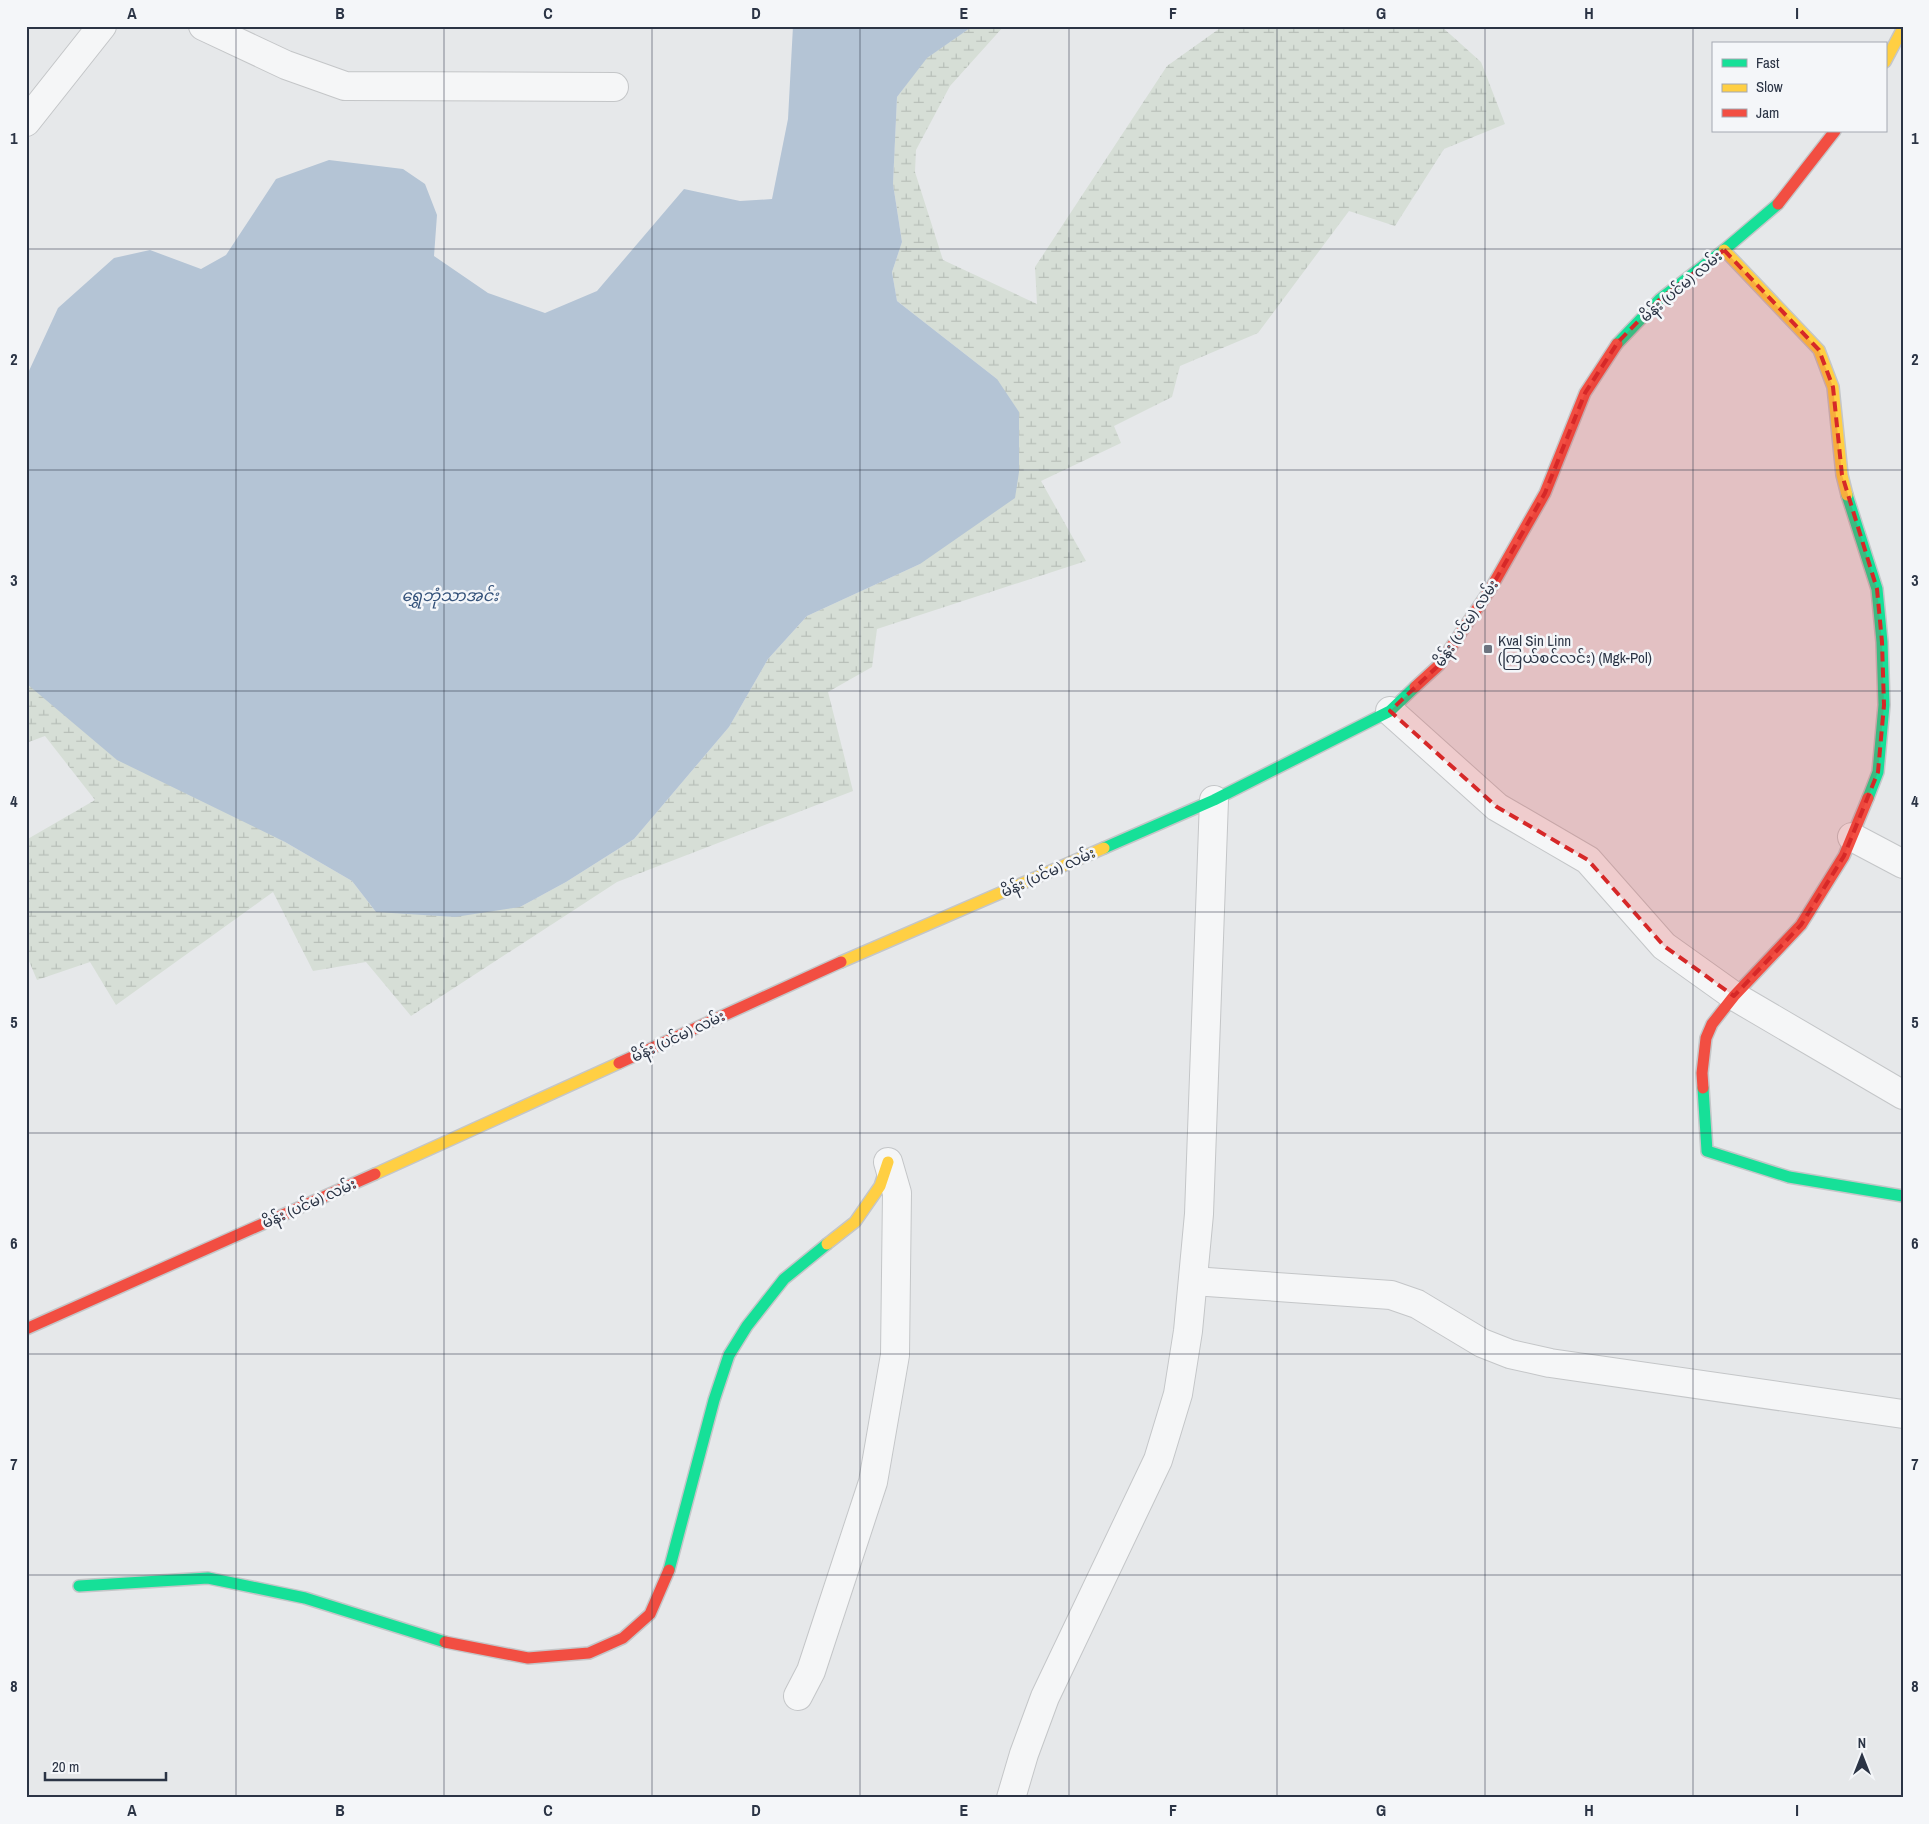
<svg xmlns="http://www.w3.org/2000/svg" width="1929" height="1824" viewBox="0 0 1929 1824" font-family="'Archivo Narrow','Noto Sans Myanmar',sans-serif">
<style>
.wetland{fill:url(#wetland-marsh)}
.water{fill:#b4c4d5}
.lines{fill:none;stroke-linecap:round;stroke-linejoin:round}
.street-casing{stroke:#c4c6c8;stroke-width:30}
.fast-casing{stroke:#c4c6c8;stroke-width:14}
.slow-casing{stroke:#c4c6c8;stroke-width:14}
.jam-casing{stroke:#c4c6c8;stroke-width:14}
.street{stroke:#f5f6f7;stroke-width:28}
.fast{stroke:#16e098;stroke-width:11}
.slow{stroke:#ffcf43;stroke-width:11}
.jam{stroke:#f24e42;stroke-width:11}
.marked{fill:#d62828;fill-opacity:0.2;stroke:#d62828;stroke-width:4;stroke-dasharray:10 6;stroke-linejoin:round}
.grid{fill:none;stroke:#2b3445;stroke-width:1;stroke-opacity:0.55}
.poi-dot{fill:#6c737f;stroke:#f4f6f9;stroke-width:2}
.labels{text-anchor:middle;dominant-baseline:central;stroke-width:5;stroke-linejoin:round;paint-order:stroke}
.street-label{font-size:15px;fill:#2b3445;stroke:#f4f6f9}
.poi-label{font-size:15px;fill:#2b3445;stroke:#f4f6f9;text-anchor:start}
.water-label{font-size:16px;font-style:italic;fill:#34527a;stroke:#f4f6f9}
.neatline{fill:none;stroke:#2b3445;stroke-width:2}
.grid-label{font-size:16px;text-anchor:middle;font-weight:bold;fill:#2b3445}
</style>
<defs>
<pattern id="wetland-marsh" width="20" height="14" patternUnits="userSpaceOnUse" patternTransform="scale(1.25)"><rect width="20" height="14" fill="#d6ded6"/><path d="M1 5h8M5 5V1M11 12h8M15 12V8" fill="none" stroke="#b8bfb9"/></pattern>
</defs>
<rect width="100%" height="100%" fill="#e6e8ea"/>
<polygon class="wetland" points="973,26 1004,26 950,86 916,150 915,172 943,260 1037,304 1035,267 1167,66 1223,26 1441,26 1481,62 1505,124 1444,149 1395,226 1349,211 1258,333 1180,366 1172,397 1114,426 1121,443 1041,481 1086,561 877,629 872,667 828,692 853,791 617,882 411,1016 366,962 313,971 273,892 116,1005 90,962 37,980 26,954 26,840 95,800 45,736 26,743 26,683 285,842 352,881 376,912 520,907 566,882 634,839 729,727 768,659 807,616 920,564 997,379 897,301 892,272 902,242 893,184 897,97 926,58"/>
<polygon class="water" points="793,26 973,26 927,58 897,97 893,184 902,242 892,272 897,301 997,379 1019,412 1019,472 1015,498 920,564 807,616 768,659 729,727 634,839 566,882 520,907 455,917 376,912 352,881 285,842 117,760 27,684 26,384 28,373 58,308 114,258 150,250 201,269 226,255 276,179 329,160 403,169 425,184 437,215 434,256 488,293 545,313 597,291 684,189 740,201 772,199 788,119"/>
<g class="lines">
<defs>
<g id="street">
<polyline points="203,26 286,65 345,86 614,87"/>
<polyline points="26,122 102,26"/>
<polyline points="1390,711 1497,807 1588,860 1664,946 1734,996 1903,1095"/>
<polyline points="1852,837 1903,864"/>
<polyline points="1193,1281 1391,1295 1417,1304 1482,1343 1510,1354 1550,1363 1903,1414"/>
<polyline points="798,1696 811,1671 873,1482 895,1355 897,1193 888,1162"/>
<polyline points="1011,1798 1024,1754 1045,1697 1158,1460 1178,1394 1188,1331 1199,1214 1214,800"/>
</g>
<g id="fast">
<polyline points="1617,344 1660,299 1724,250 1778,204"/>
<polyline points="1847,495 1877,589 1882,642 1884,705 1878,772 1868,798"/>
<polyline points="1104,848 1214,800 1390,711 1415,687"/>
<polyline points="1703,1088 1707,1151 1789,1177 1903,1196"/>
<polyline points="669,1570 714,1400 729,1355 747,1326 784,1279 827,1244"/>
<polyline points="79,1586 208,1578 305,1598 445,1642"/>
</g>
<g id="slow">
<polyline points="1885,62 1903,28"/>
<polyline points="1724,250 1819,350 1833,387 1842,475 1847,495"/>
<polyline points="841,962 1104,848"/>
<polyline points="375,1174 619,1063"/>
<polyline points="827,1244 855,1222 880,1186 888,1162"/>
</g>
<g id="jam">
<polyline points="1778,204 1835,131"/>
<polyline points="1415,687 1439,665 1491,588 1545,493 1585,393 1617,344"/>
<polyline points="619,1063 841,962"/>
<polyline points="1703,1088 1702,1073 1706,1038 1712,1024 1734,996 1801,925 1844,856 1868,798"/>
<polyline points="26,1329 375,1174"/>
<polyline points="445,1642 528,1658 589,1653 623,1638 650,1614 669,1570"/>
</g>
</defs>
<use href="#street" class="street-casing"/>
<use href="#fast" class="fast-casing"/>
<use href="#slow" class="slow-casing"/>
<use href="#jam" class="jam-casing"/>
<use href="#street" class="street"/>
<use href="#fast" class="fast"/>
<use href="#slow" class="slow"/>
<use href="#jam" class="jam"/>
</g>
<path class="marked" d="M 1724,250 L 1819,350 L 1833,387 L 1842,475 L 1877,589 L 1882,642 L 1884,705 L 1878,772 L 1844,856 L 1801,925 L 1734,996 L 1664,946 L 1588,860 L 1497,807 L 1390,711 L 1439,665 L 1491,588 L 1545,493 L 1585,393 L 1618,342 L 1660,299 Z"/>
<path class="grid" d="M 236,26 L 236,1798M 444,26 L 444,1798M 652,26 L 652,1798M 860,26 L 860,1798M 1069,26 L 1069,1798M 1277,26 L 1277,1798M 1485,26 L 1485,1798M 1693,26 L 1693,1798M 26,249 L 1903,249M 26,470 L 1903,470M 26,691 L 1903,691M 26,912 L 1903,912M 26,1133 L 1903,1133M 26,1354 L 1903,1354M 26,1575 L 1903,1575"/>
<rect class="poi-dot" x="1483" y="644" width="10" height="10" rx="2.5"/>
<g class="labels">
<g class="street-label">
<text transform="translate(1681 286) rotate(-40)">မိန်း (ပင်မ) လမ်း</text>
<text transform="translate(1466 623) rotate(-56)">မိန်း (ပင်မ) လမ်း</text>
<text transform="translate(1048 872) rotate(-24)">မိန်း (ပင်မ) လမ်း</text>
<text transform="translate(678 1036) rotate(-25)">မိန်း (ပင်မ) လမ်း</text>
<text transform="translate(309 1203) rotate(-24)">မိန်း (ပင်မ) လမ်း</text>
</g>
<g class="poi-label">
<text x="1498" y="640">Kyal Sin Linn<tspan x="1498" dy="17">(ကြယ်စင်လင်း) (Mgk-Pol)</tspan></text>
</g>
<g class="water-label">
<text x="450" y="595">ရွှေဘုံသာအင်း</text>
</g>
</g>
<rect width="1929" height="1824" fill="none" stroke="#f4f6f9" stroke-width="55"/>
<rect x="1712" y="42" width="175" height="90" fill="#f4f6f9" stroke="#a4a8b1"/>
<rect x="1722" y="59" width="25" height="8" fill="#16e098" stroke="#a4a8b1"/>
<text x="1756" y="68" font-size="15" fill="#2b3445">Fast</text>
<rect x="1722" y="84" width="25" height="8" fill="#ffcf43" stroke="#a4a8b1"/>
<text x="1756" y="92" font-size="15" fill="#2b3445">Slow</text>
<rect x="1722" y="109" width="25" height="8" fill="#f24e42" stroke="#a4a8b1"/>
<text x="1756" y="118" font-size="15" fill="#2b3445">Jam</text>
<g transform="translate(1862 1756)" stroke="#f4f6f9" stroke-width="4" paint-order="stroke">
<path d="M0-4L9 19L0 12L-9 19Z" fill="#2b3445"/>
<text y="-8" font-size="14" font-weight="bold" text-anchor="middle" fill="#2b3445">N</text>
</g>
<path d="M45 1772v8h121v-8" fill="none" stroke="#2b3445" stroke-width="2.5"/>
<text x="52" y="1772" font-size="15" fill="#2b3445" stroke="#f4f6f9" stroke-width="4" paint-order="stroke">20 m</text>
<rect x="28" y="28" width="1874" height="1768" class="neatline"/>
<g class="grid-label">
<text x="132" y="19">A</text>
<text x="340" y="19">B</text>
<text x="548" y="19">C</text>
<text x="756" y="19">D</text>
<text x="964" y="19">E</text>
<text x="1173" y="19">F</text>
<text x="1381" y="19">G</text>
<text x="1589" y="19">H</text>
<text x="1797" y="19">I</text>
<text x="14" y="144">1</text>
<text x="1915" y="144">1</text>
<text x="14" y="365">2</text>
<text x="1915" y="365">2</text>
<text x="14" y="586">3</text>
<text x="1915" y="586">3</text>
<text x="14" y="807">4</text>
<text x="1915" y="807">4</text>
<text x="14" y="1028">5</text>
<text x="1915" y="1028">5</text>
<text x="14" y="1249">6</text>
<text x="1915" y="1249">6</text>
<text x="14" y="1470">7</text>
<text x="1915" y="1470">7</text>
<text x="14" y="1692">8</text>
<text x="1915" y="1692">8</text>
<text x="132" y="1816">A</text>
<text x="340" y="1816">B</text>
<text x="548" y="1816">C</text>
<text x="756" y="1816">D</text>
<text x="964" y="1816">E</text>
<text x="1173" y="1816">F</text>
<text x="1381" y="1816">G</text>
<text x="1589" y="1816">H</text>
<text x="1797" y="1816">I</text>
</g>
</svg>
